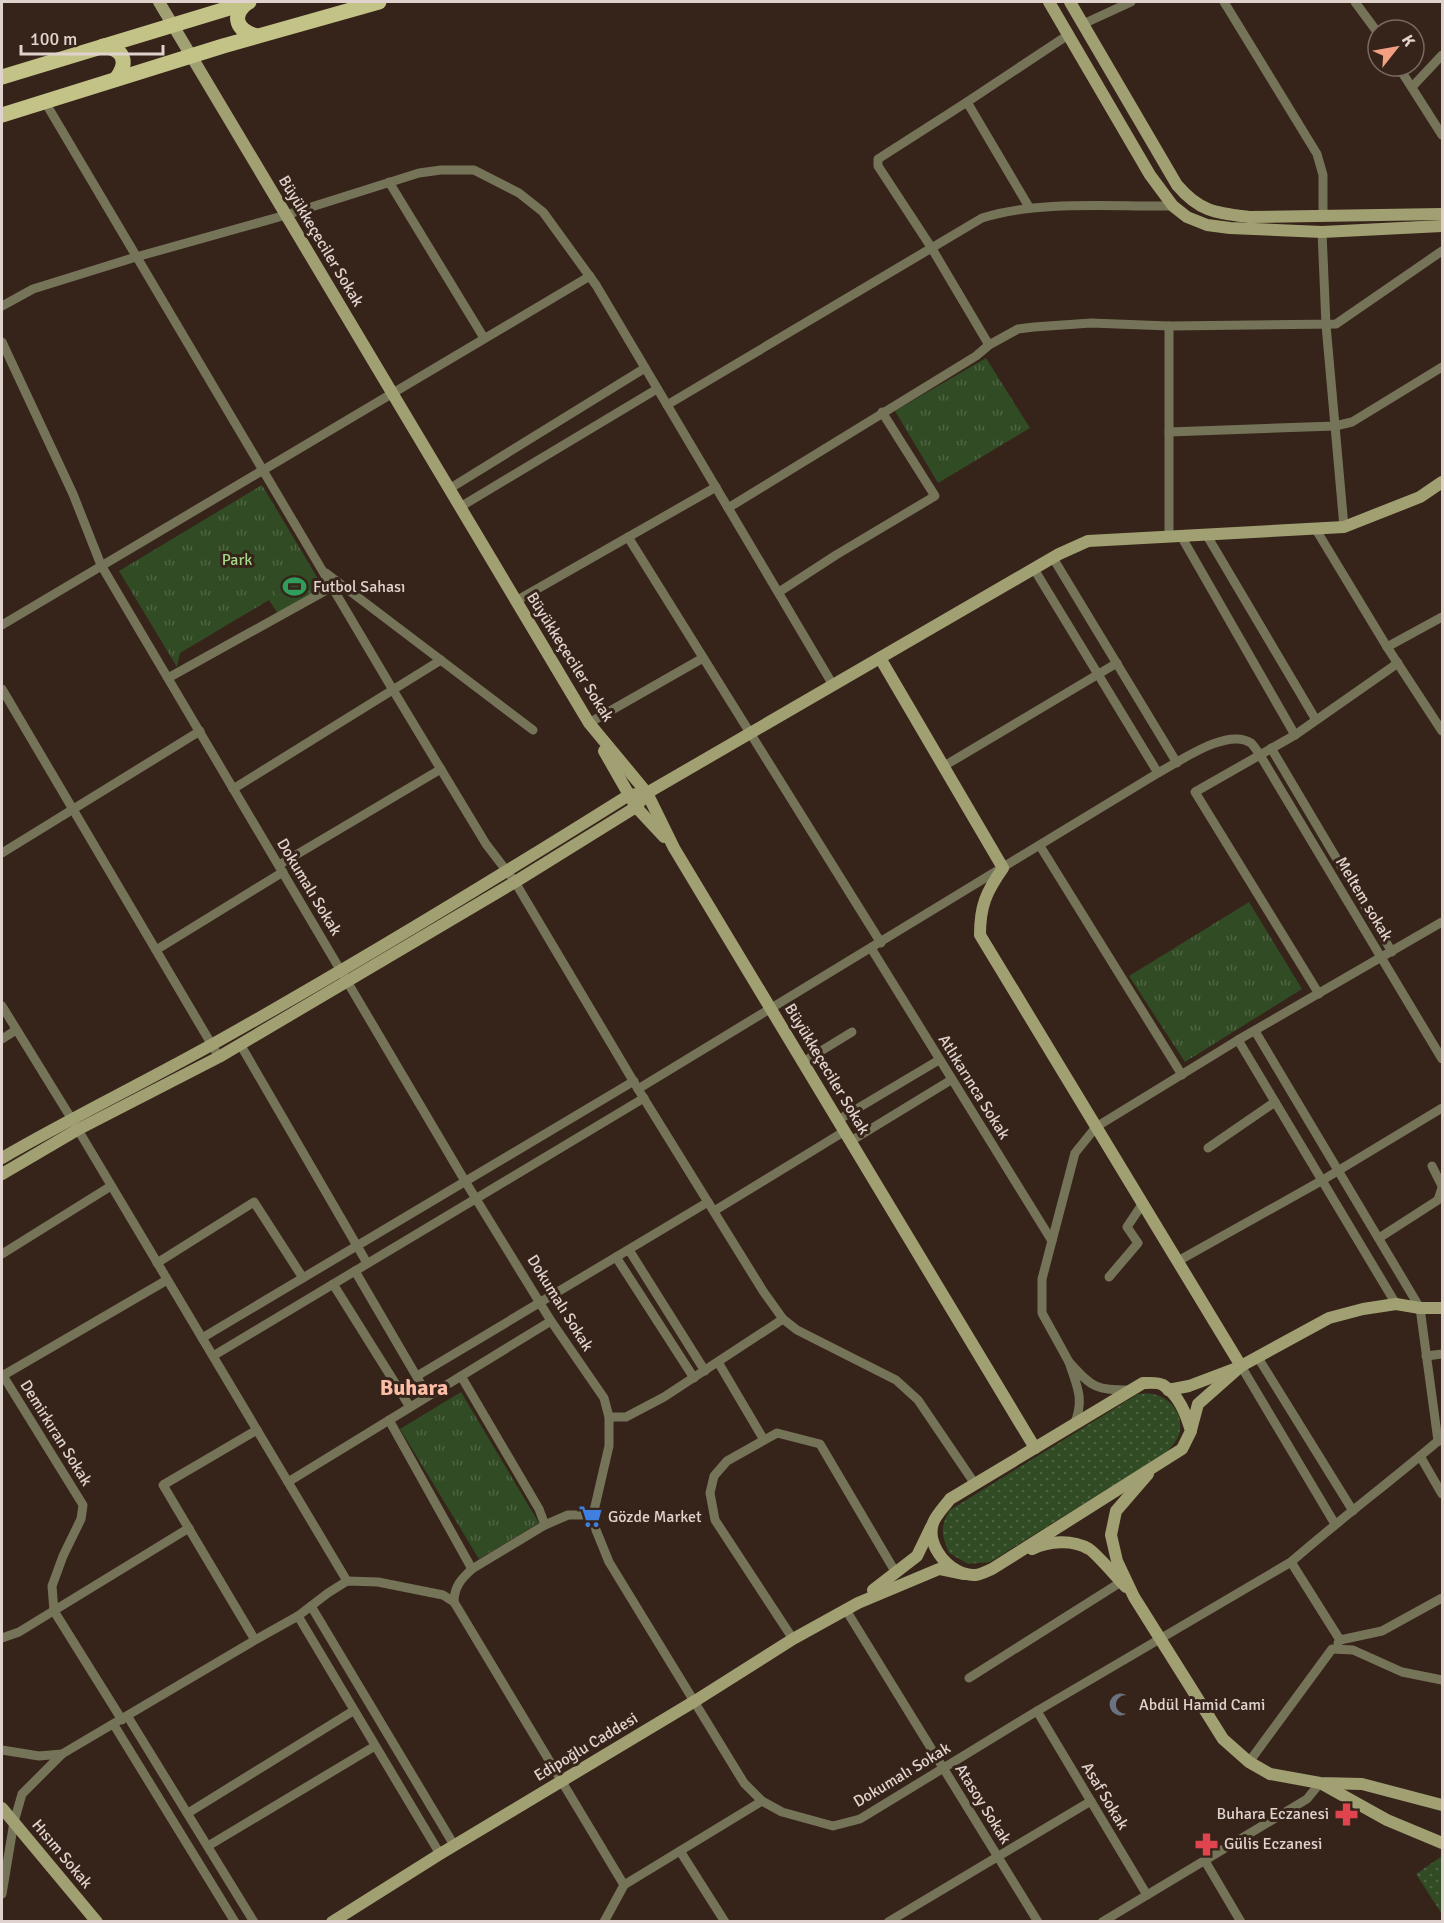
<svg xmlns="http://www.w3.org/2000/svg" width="1444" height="1923" viewBox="0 0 1444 1923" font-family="Signika,sans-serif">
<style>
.grass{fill:url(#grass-dots)}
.park{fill:url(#park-tufts)}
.pitch{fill:#314b24}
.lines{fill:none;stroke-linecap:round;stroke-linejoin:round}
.street{stroke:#757458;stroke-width:9}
.secondary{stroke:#a1a073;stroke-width:12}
.primary{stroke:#c3c287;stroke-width:15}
.labels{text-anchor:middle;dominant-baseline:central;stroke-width:6;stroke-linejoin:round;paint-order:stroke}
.street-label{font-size:16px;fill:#e0d3cd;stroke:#362319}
.park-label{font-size:16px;fill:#a3d988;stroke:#362319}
.poi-label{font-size:16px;fill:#e0d3cd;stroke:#362319;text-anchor:start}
.district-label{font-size:22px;font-weight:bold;fill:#fcbda6;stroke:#362319}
</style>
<defs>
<pattern id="grass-dots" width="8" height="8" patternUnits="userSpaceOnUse" patternTransform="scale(1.5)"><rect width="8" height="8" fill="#314b24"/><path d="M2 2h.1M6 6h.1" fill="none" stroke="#4f6443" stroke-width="1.8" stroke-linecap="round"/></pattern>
<pattern id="park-tufts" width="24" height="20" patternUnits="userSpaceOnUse" patternTransform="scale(1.5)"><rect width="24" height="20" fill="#314b24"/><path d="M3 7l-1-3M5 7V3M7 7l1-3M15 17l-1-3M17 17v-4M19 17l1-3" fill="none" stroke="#4f6443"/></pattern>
</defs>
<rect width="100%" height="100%" fill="#362319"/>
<g class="grass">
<path d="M 1138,1394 C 1142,1394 1148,1393 1152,1394 C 1172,1397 1186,1417 1178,1437 C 1176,1442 1171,1447 1167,1452 L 990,1562 L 968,1564 L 949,1553 C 942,1535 939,1528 950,1510 Z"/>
<polygon points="1442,1856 1442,1855 1442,1914 1416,1874"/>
</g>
<g class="park">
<polygon points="986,358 1030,428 938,483 895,411"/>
<polygon points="262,485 323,587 278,614 269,600 180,653 177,667 119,571"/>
<polygon points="1249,902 1302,989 1185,1062 1129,976"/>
<polygon points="461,1392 539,1523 479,1559 400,1429"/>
</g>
<polygon class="pitch" points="307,568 318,585 282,606 272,589"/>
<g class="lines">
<g class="street">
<polyline points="1224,2 1317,154 1323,175 1323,217"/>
<polyline points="1355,2 1378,33"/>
<polyline points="1083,24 1131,2"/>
<polyline points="1398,66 1442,135"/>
<polyline points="1412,87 1442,55"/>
<polyline points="45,102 393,690 486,844 515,882 638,1089 763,1291 783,1319 797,1330 896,1380 918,1400 975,1484"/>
<polyline points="967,102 1068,35"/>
<polyline points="389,182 484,338"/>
<polyline points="1322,232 1326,325 1344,527"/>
<polyline points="2,306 33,289 136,257 286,215 419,173 441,170 474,170 519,193 543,212 596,285 833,685"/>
<polyline points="1169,326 1169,536"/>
<path d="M 2,342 L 73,494 L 101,565 L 465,1181 L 551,1321 L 604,1398 L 609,1417 L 609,1446 L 593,1515 L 596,1530 L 609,1562 L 744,1783 L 762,1801 L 782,1812 L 833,1826 L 860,1819 L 1037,1711 L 1291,1562 C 1339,1520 1390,1482 1438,1441"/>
<polyline points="989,345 931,247 878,166 878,159 967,102 1029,207"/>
<path d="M 667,405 L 982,218 C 1039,200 1112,207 1173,206"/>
<polyline points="1169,432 1335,426 1352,422 1442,367"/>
<polyline points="449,489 645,368"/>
<polyline points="460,507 657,389"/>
<polyline points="728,508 976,356 989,345 1018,329 1034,327 1091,323 1169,326 1336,324 1442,251"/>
<polyline points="1315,528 1387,647 1442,731"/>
<polyline points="1206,534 1316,720"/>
<polyline points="1181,536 1295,735"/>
<polyline points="628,537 881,943"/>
<polyline points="1053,558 1177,763"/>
<polyline points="1034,569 1158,773"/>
<polyline points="326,573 533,730"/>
<polyline points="779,592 836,555 935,496 882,412"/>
<polyline points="516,601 716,487"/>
<polyline points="2,625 590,276"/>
<polyline points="1387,647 1442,617"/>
<polyline points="168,678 332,587"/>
<polyline points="2,689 219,1057"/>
<polyline points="589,723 703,658"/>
<polyline points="1271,748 1392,952"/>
<polyline points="944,766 1117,663"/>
<polyline points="233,789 441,660"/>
<polyline points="1040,846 1182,1075"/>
<polyline points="2,853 200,731"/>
<polyline points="279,865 441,769"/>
<polyline points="871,948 1052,1241"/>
<polyline points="156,950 283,872"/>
<polyline points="1319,994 1195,792 1295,735 1398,663"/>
<polyline points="2,1006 71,1118 347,1581"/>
<polyline points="1255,1031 1420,1308 1438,1441 1442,1441"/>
<polyline points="2,1039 16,1030"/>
<polyline points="1238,1040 1396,1304"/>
<polyline points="240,1044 367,1263"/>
<polyline points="803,1062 852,1032"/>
<path d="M 638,1089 L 1158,773 C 1179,762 1227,727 1251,743 C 1254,746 1258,752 1260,755 L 1442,1059"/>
<polyline points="838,1120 939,1060"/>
<polyline points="851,1141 951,1080"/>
<polyline points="1208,1148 1275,1102"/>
<polyline points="1432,1166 1442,1186"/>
<polyline points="714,1211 845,1131"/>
<polyline points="1379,1238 1438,1200 1442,1188"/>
<polyline points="629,1250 705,1371"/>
<polyline points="2,1254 111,1186"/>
<polyline points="616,1257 694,1378"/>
<polyline points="1178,1261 1321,1181 1442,1108"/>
<polyline points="157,1263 254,1202 303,1278"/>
<polyline points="355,1271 428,1396"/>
<polyline points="1109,1277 1138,1243 1127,1227 1143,1203"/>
<polyline points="333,1284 410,1407"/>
<polyline points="202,1338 634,1081"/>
<polyline points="213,1356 644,1098"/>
<polyline points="1257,1356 1353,1511"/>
<polyline points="1426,1356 1442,1354"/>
<polyline points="718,1362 764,1440"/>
<polyline points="1069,1362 1042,1313 1042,1279 1075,1153 1096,1127 1238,1040 1442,922"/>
<polyline points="1241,1366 1335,1524"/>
<polyline points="2,1374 83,1505 81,1519 63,1556 52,1586 54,1611 122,1720"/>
<polyline points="2,1376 167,1280"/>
<polyline points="417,1376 708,1202"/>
<polyline points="461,1376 539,1509 545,1525"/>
<polyline points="609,1417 626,1417 664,1397 783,1319"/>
<path d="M 389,1420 L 472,1569 C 461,1579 454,1587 454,1602"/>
<path d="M 1074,1425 C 1085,1399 1077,1387 1069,1362 C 1093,1388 1095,1390 1131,1390"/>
<polyline points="1420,1456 1442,1494"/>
<polyline points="288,1482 551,1321"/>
<polyline points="1291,1562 1340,1640 1338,1643"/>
<polyline points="472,1569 545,1525 568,1515 593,1515"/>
<polyline points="311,1606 454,1845"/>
<polyline points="846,1610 1038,1922"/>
<polyline points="298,1616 440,1854"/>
<polyline points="2,1638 19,1632 189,1528"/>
<polyline points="793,1639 715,1520 710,1493 714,1476 727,1461 777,1433 820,1444 896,1573"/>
<polyline points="255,1640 163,1485 257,1430"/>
<polyline points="1340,1640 1382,1631 1442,1598"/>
<polyline points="969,1678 1121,1582"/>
<polyline points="1037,1711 1147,1895"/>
<polyline points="128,1717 254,1922"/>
<polyline points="114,1725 235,1922"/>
<polyline points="2,1750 39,1756 62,1754 255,1640 298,1616 328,1593 347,1581 378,1582 443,1595 454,1602 624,1885"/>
<polyline points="1249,1762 1332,1649 1353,1650 1402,1672 1442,1680"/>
<polyline points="188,1813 353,1711"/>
<polyline points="208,1846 375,1746"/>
<polyline points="680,1851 725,1922"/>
<polyline points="1205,1861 1241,1922"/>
<polyline points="2,1894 14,1822 22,1794 62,1754"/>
<polyline points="604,1922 624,1885 762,1801"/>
<polyline points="888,1922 1091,1801"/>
<polyline points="1102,1922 1307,1799 1320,1783"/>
</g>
<g class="secondary">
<polyline points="159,2 589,723 647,793 674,848 1035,1448"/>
<polyline points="1049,2 1150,175 1173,206 1187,217 1207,225 1230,228 1322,232 1442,226"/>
<path d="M 1070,2 L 1177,185 C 1200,212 1216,213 1249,217 L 1442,214"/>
<path d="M 880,658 L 1003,868 C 986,892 980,906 980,935 L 1241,1366"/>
<polyline points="604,751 636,807 664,837"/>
<path d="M 2,1158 C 71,1118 143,1083 213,1044 C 354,965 492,881 629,795 L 647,793"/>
<polyline points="2,1174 77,1130 219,1057 515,882 636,807 647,793 1059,554 1088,541 1344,527 1420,497 1442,482"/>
<path d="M 1143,1383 C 1149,1383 1158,1382 1163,1385 C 1179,1395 1186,1414 1191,1431 L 1182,1449 L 992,1569 C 987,1571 980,1575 975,1575 C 951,1576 925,1546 933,1523 C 936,1515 945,1506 950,1499 Z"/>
<polyline points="1168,1390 1189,1386 1234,1369"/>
<polyline points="1191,1430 1198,1404 1241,1366 1329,1318 1363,1309 1396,1304 1420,1308 1442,1308"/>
<polyline points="1148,1474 1116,1511 1111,1535 1117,1561 1134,1597 1223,1739 1249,1762 1270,1774 1320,1783 1362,1784 1442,1805"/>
<path d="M 1032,1549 C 1049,1541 1072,1539 1089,1549 C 1095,1552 1119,1580 1126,1587"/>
<polyline points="873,1590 917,1556 931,1527"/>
<polyline points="1324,1785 1387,1820 1442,1843"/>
<polyline points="2,1808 97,1922"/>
<polyline points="332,1922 440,1854 695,1701 793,1639 858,1603 939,1569 963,1574"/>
</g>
<g class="primary">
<path d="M 248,2 C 230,16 237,31 257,36"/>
<path d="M 103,46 C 124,49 129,62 116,79"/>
<polyline points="2,77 249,2"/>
<polyline points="2,115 223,46 379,2"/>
</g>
</g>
<defs>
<symbol id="stadium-bare" viewBox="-9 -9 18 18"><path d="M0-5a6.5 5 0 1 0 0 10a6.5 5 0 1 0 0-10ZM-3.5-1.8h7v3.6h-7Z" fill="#2e9e5b" stroke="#362319" stroke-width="2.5" paint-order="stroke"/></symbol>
<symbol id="supermarket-bare" viewBox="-9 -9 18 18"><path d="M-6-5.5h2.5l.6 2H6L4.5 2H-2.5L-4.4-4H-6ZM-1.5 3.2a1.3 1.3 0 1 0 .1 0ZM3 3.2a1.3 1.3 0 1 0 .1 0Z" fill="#3f7fe0" stroke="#362319" stroke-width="2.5" paint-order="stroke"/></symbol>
<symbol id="mosque-bare" viewBox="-9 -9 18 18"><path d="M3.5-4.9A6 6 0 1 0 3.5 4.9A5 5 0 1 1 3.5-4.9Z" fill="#6b7280" stroke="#362319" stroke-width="2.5" paint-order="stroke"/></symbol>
<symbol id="pharmacy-bare" viewBox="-9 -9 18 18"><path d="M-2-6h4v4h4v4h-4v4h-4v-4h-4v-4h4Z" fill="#e0444e" stroke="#362319" stroke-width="2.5" paint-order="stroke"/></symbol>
</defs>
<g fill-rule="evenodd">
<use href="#stadium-bare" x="278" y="570" width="33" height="33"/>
<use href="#supermarket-bare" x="574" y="1500" width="33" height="33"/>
<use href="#mosque-bare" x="1104" y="1688" width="33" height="33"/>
<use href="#pharmacy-bare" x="1330" y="1798" width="33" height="33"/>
<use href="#pharmacy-bare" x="1190" y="1828" width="33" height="33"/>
</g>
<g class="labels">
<g class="street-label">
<text transform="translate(321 241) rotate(59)">Büyükkeçeciler Sokak</text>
<text transform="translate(570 657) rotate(58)">Büyükkeçeciler Sokak</text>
<text transform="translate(309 887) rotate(59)">Dokumalı Sokak</text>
<text transform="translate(1364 899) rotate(59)">Meltem sokak</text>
<text transform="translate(827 1069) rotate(59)">Büyükkeçeciler Sokak</text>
<text transform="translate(974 1087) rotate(58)">Atlıkarınca Sokak</text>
<text transform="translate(560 1303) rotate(58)">Dokumalı Sokak</text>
<text transform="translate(56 1433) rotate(58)">Demirkıran Sokak</text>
<text transform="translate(586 1747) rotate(-31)">Edipoğlu Caddesi</text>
<text transform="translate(902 1775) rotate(-31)">Dokumalı Sokak</text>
<text transform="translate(1105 1796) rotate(59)">Asaf Sokak</text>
<text transform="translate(983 1804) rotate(58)">Atasoy Sokak</text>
<text transform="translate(62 1854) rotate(50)">Hısım Sokak</text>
</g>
<g class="park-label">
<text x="237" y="560">Park</text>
</g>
<g class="poi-label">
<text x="313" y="587">Futbol Sahası</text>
<text x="608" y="1517">Gözde Market</text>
<text x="1139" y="1705">Abdül Hamid Cami</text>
<text x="1329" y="1814" text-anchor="end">Buhara Eczanesi</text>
<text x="1224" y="1844">Gülis Eczanesi</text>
</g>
<g class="district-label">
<text x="414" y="1387">Buhara</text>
</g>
</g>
<rect width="1444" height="1923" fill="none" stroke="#e0d3cd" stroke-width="6"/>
<g transform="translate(1396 48) rotate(59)"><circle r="28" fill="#362319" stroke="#7a6961" stroke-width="1.5"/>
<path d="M0-4.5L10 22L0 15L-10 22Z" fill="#f2a081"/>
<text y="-9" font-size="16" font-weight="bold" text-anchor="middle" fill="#e0d3cd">K</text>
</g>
<path d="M21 45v9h142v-9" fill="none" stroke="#e0d3cd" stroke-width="3"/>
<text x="30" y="45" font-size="18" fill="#e0d3cd" stroke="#362319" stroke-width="4.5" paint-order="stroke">100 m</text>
</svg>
